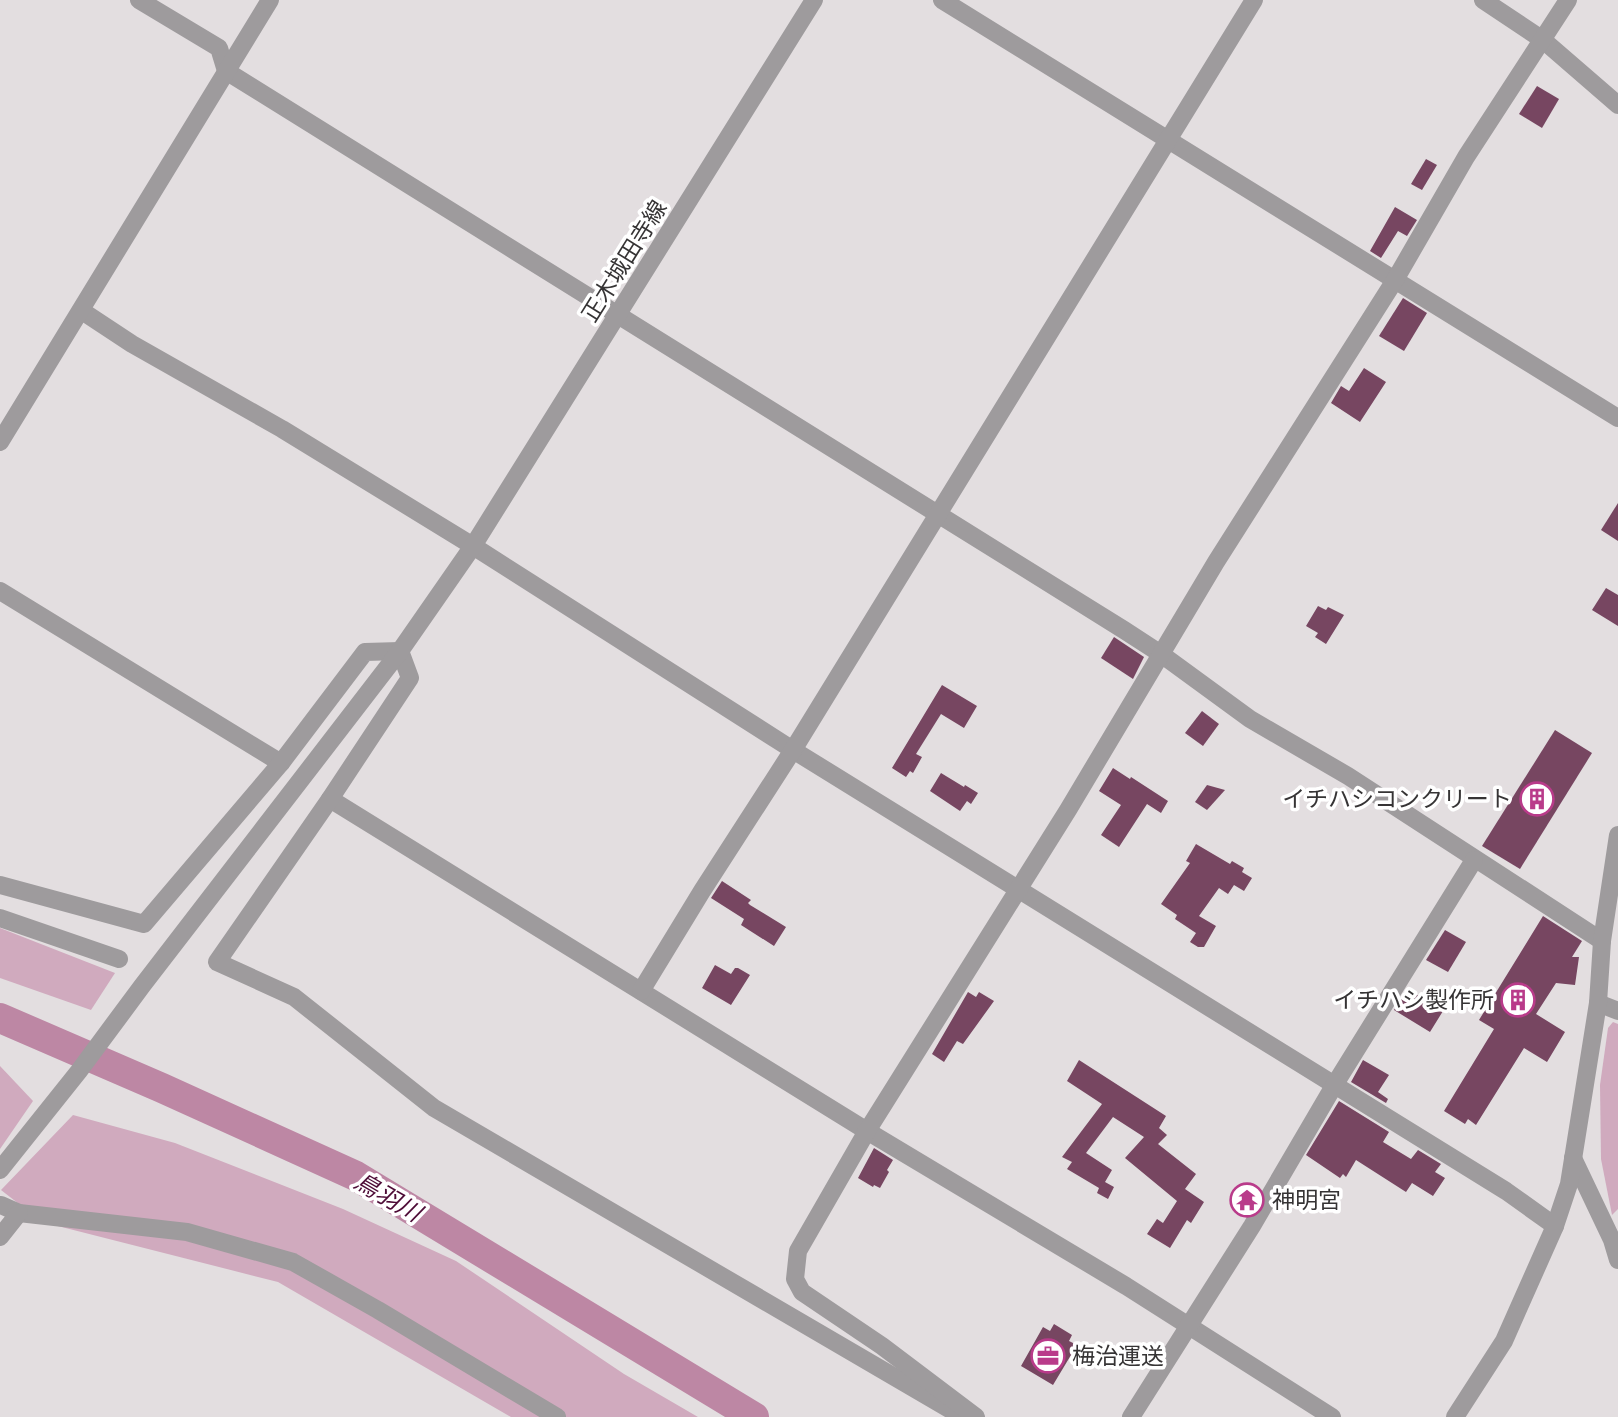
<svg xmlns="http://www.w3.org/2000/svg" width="1618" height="1417" viewBox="0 0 1618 1417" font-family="'Asap Condensed','Noto Sans JP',sans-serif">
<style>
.green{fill:#d0aabe}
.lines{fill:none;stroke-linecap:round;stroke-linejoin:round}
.river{stroke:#bd87a4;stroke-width:30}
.building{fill:#774661}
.minor{stroke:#9e9b9d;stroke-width:18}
.labels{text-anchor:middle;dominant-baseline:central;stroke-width:7;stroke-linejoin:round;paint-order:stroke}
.street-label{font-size:23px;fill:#363435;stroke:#fff}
.poi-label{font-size:23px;fill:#363435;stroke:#fff;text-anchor:end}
.water-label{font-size:24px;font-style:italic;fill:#4d0b36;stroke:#fff}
</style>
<rect width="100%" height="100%" fill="#e3dee0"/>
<g class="green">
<polygon points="0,928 115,973 91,1010 0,978"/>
<polygon points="1613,1022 1618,1024 1618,1209 1612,1215 1601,1159 1600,1085 1608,1028"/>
<polygon points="0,1066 33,1101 0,1149"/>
<polygon points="73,1115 175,1143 343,1209 456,1261 624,1374 698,1417 511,1417 278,1282 42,1222 1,1190"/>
</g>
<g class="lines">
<polyline class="river" points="0,1018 162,1088 356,1176 754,1417"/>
</g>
<g class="building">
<polygon points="1537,86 1559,99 1542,128 1519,114"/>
<polygon points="1426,159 1437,165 1422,190 1411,184"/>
<polygon points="1395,207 1417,220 1407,236 1398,231 1381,258 1370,251"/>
<polygon points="1403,298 1427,313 1404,351 1379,336"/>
<polygon points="1364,368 1386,382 1360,422 1331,403 1341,386 1349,391"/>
<polygon points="1618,503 1618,541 1601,530"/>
<polygon points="1606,588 1618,595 1618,626 1592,610"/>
<polygon points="1318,606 1326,610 1328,607 1344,615 1326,644 1315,637 1318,633 1306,626"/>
<polygon points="1114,637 1144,657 1133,679 1101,658"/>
<polygon points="942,685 977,706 964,728 941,714 916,754 922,757 913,773 910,771 906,777 892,768"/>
<polygon points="1202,711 1219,724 1203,746 1185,733"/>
<polygon points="1555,730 1592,753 1520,869 1482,846"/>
<polygon points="1113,768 1130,779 1131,777 1168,801 1161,813 1147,804 1119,847 1101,835 1121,805 1099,791"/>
<polygon points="941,773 964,787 965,785 978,793 971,804 967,801 960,811 930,791"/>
<polygon points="1207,785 1225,790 1207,810 1195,802"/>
<polygon points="1196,844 1230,864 1232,861 1244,868 1242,872 1252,878 1244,891 1234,885 1228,894 1219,888 1199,916 1216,926 1204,947 1198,947 1190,942 1196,933 1175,919 1177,915 1161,904 1190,863 1186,861"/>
<polygon points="722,881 751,900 748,903 750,905 786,927 774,946 741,925 744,919 711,898"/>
<polygon points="1543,916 1582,941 1572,957 1579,957 1575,985 1556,983 1536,1014 1565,1032 1547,1062 1524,1048 1476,1125 1468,1119 1465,1124 1444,1111 1494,1029 1479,1020"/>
<polygon points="1445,930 1466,942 1448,972 1426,960"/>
<polygon points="715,965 731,974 735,968 738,968 750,975 731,1005 702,988"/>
<polygon points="968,992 976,997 979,992 994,1001 963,1044 957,1041 944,1062 932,1054"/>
<polygon points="1414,993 1443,1011 1430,1032 1394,1010 1401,999 1408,1003"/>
<polygon points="1079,1060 1166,1116 1159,1128 1167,1135 1158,1144 1196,1174 1185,1189 1204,1202 1191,1223 1187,1220 1170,1248 1147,1234 1157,1219 1163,1223 1177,1201 1125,1158 1144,1137 1113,1117 1086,1153 1112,1170 1105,1182 1114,1187 1108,1199 1097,1193 1099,1188 1067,1169 1072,1162 1062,1157 1102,1104 1067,1081"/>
<polygon points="1363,1060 1389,1075 1378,1092 1388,1099 1386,1103 1351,1082"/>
<polygon points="1339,1101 1389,1132 1383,1142 1411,1159 1418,1150 1441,1164 1435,1172 1445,1178 1433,1196 1412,1183 1406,1192 1356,1160 1346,1177 1343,1174 1340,1178 1306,1155"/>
<polygon points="874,1148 893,1160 887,1170 889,1172 880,1188 874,1185 873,1187 858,1178"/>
<polygon points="1054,1324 1072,1335 1069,1341 1077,1345 1053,1385 1021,1366 1043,1327 1050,1331"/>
</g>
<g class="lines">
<g class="minor">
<polyline points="139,0 219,48 226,71 1124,630 1161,654 1250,719 1348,776 1602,941"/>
<polyline points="942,0 1618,418"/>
<polyline points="1483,0 1543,40 1618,105"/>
<polyline points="82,311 132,344 282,429 473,546 793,750 1506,1191 1555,1226"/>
<polyline points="0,442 270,0"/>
<polyline points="0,591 281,763"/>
<polyline points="330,799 867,1131 1126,1286 1332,1417"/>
<polyline points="0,885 144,924 281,763 365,652 400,651 410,678 330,799 217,962 294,997 434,1108 963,1417"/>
<polyline points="0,918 119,959"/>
<polyline points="641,991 702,891 793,750 1254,0"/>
<polyline points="1598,1003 1618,1011"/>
<polyline points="1573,1158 1612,1240 1618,1260"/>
<polyline points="0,1170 79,1071 142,986 400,651 473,546 814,0"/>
<polyline points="1,1205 19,1213 187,1232 293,1262 378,1310 557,1417"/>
<polyline points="0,1237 19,1213"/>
<polyline points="976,1417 882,1346 802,1292 795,1279 798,1251 867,1131 1068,810 1216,562 1395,280 1466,157 1568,0"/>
<polyline points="1131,1417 1252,1226 1335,1084 1474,860"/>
<polyline points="1455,1417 1504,1341 1555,1226 1569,1184 1598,1003 1602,941 1618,835"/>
</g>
</g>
<defs>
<symbol id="building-ring" viewBox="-11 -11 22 22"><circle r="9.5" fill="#fff" stroke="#b93b8a" stroke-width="1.5"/><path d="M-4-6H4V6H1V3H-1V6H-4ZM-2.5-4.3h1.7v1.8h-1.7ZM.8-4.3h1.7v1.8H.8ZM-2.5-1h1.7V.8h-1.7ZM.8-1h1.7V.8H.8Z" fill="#b93b8a"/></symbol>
<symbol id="temple-ring" viewBox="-11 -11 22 22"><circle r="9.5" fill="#fff" stroke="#b93b8a" stroke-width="1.5"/><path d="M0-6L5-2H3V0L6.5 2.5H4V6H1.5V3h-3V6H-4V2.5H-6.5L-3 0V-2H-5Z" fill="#b93b8a"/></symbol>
<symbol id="office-ring" viewBox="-11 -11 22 22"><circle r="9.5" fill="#fff" stroke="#b93b8a" stroke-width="1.5"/><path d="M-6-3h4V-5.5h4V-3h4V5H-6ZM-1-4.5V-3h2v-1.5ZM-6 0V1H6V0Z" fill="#b93b8a"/></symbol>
</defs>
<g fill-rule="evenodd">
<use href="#building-ring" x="1518" y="780" width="38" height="38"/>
<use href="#building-ring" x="1499" y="981" width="38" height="38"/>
<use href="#temple-ring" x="1228" y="1181" width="38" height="38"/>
<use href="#office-ring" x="1029" y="1337" width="38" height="38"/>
</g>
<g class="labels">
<g class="street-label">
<text transform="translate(624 261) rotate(-58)">正木城田寺線</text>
</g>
<g class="poi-label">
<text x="1512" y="799">イチハシコンクリート</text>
<text x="1494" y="1000">イチハシ製作所</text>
<text x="1272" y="1200" text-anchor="start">神明宮</text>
<text x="1072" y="1356" text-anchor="start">梅治運送</text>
</g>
<g class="water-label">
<text transform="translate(388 1197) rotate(30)">鳥羽川</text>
</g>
</g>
</svg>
